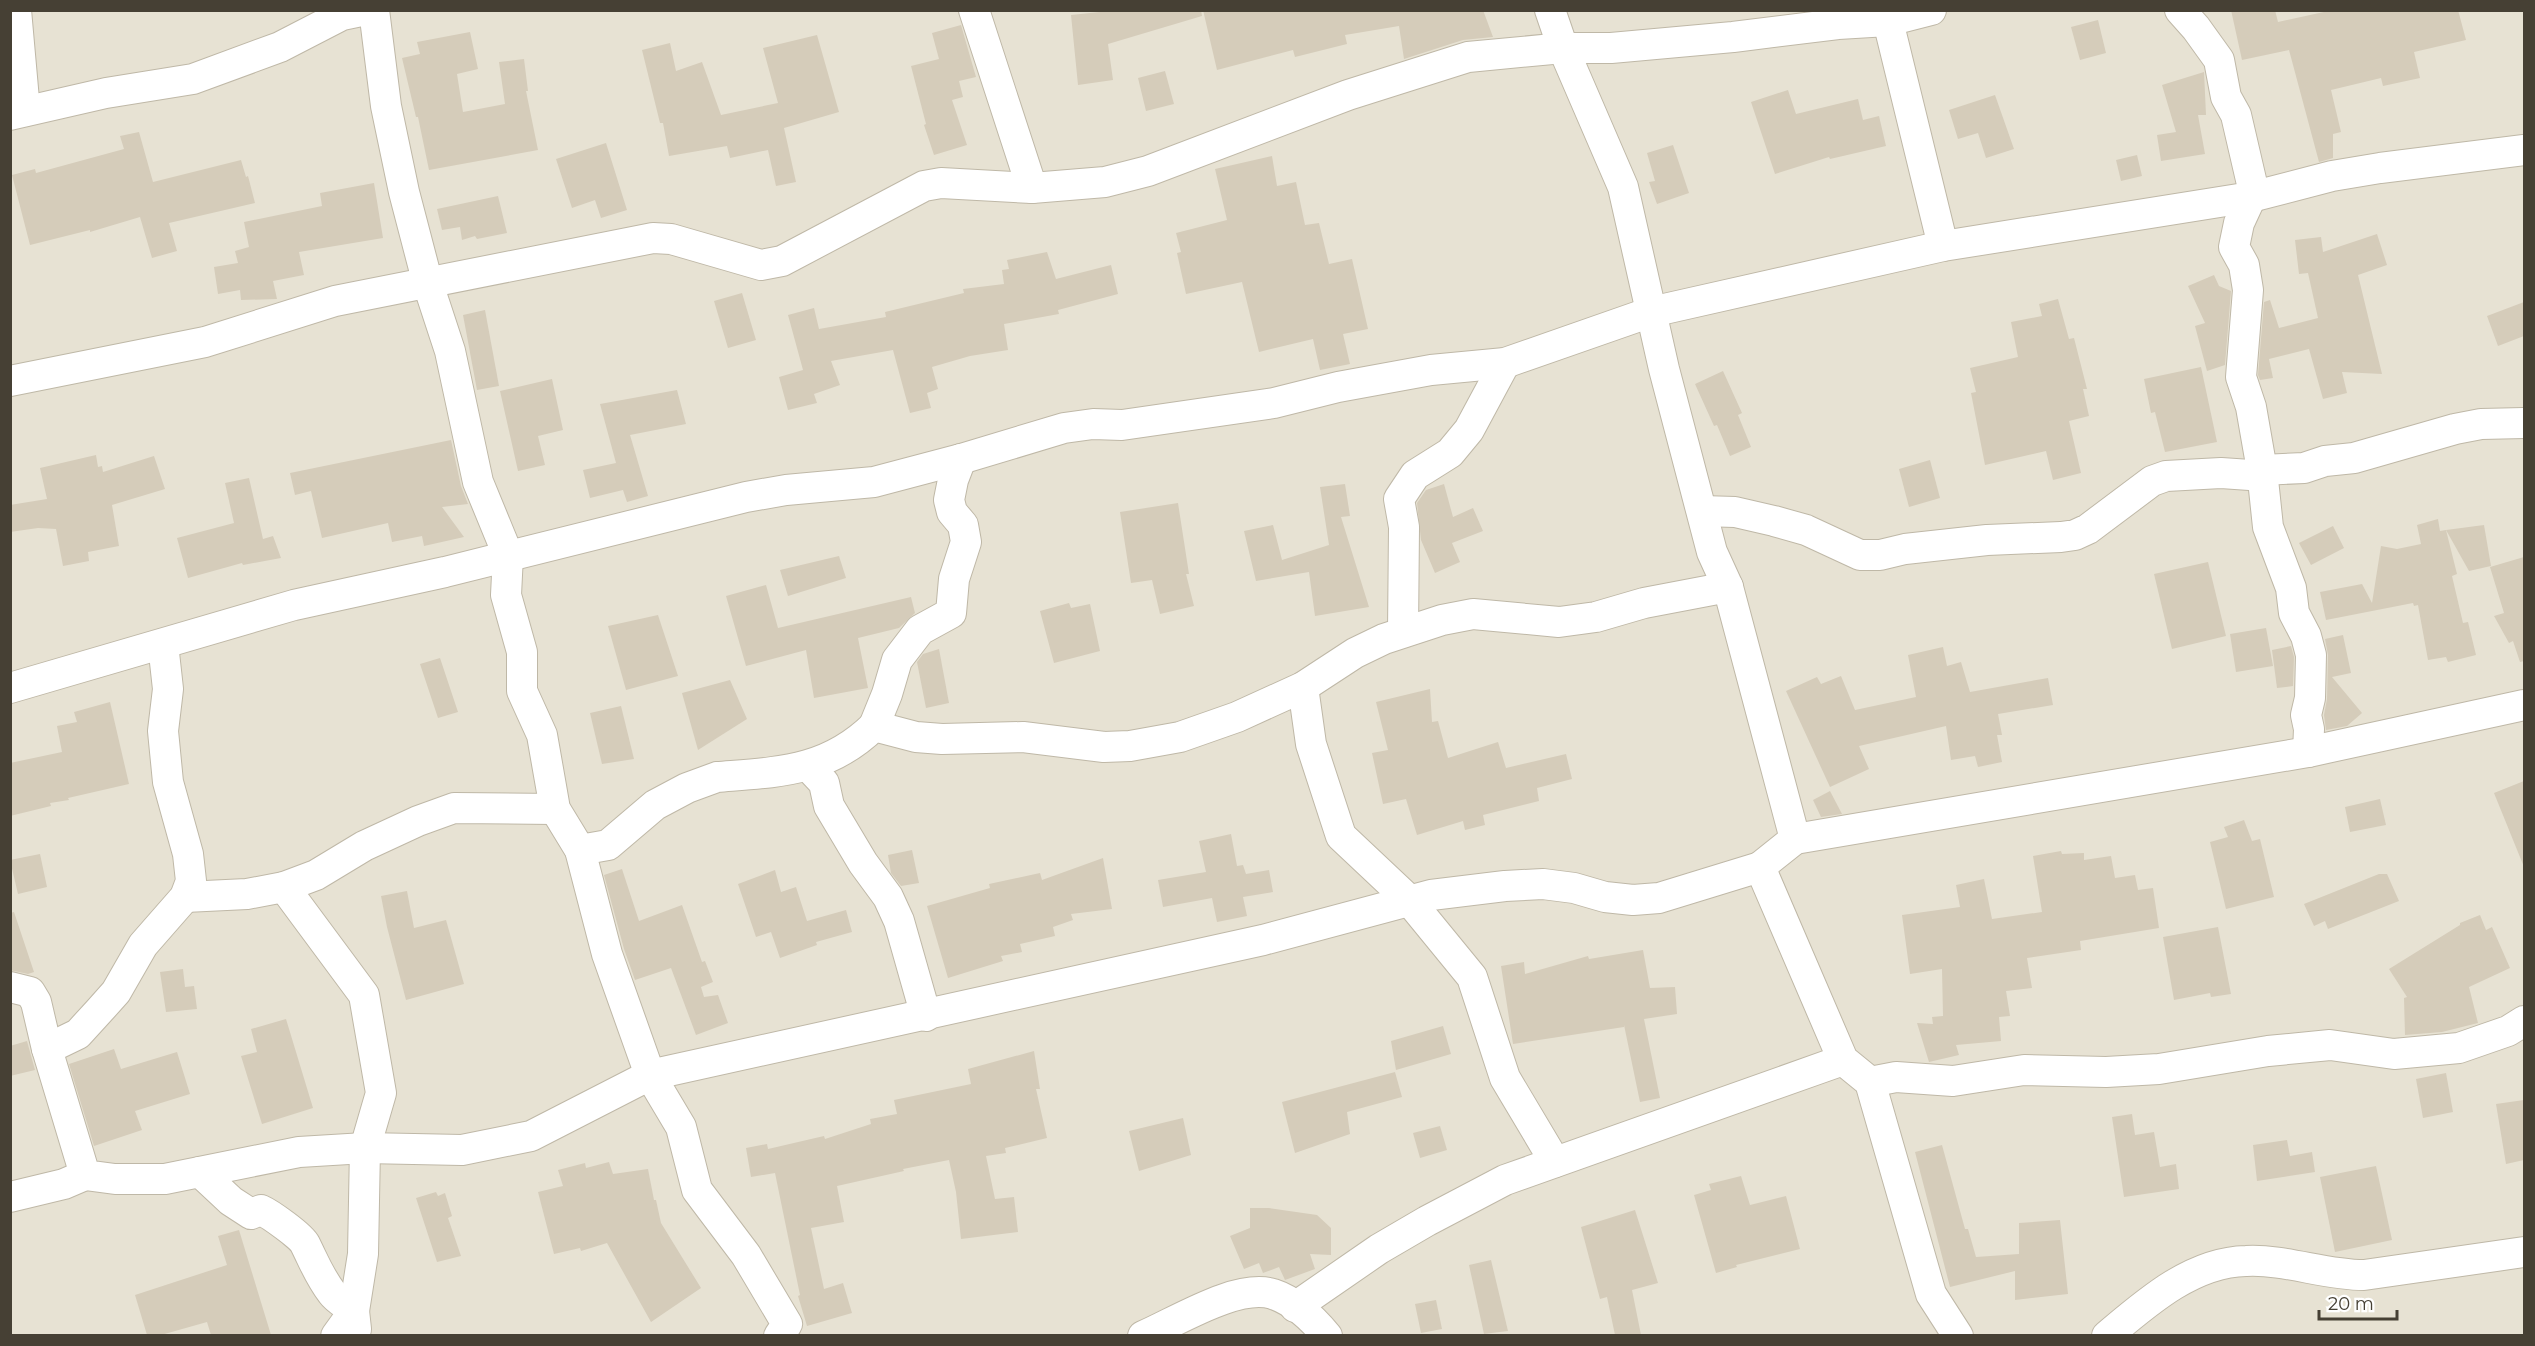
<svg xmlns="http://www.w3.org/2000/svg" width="2535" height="1346" viewBox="0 0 2535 1346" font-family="Montserrat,sans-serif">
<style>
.residential{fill:#e7e2d3}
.building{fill:#d5ccba}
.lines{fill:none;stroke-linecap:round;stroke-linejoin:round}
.street-casing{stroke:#bfb8a7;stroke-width:32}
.street{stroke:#fff;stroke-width:30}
</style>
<rect width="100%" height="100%" fill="#f3f0e5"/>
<rect class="residential" x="11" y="11" width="2513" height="1324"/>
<g class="building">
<polygon points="1119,10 1201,10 1202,16 1108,44 1113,80 1078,85 1071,15"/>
<polygon points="1203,10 1483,10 1493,37 1463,40 1404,59 1399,26 1345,35 1347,44 1295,57 1293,50 1217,70"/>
<polygon points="2231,10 2275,10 2278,22 2333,10 2458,10 2466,40 2414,52 2420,78 2383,86 2381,78 2331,90 2341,132 2333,134 2333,158 2319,162 2289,50 2242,60"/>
<polygon points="2098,20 2106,53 2080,60 2071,27"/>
<polygon points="961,25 976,77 959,81 963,97 952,100 967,145 934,155 924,125 926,124 911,66 939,59 932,33"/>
<polygon points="470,32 478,69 457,74 463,112 505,104 499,62 524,59 528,91 526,91 538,150 429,170 418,117 416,117 402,58 420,54 417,42"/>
<polygon points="817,35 839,112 784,128 796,182 776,186 768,150 730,158 727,146 669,156 663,123 660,123 642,50 670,43 676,71 702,62 721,115 778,103 763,48"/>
<polygon points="1165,71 1174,104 1146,111 1138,78"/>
<polygon points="2204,72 2206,115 2198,115 2205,154 2161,161 2157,135 2176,132 2162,85"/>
<polygon points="1788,90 1796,114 1858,99 1863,120 1879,116 1886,146 1830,159 1829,157 1775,174 1751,102"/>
<polygon points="1995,95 2014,149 1986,158 1978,133 1958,139 1949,110"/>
<polygon points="139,132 153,182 241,160 246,177 248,176 255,203 169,223 177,251 152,258 140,217 90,232 90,230 30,245 12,175 35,169 36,173 124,149 120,136"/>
<polygon points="606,143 627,210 601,218 595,200 572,208 556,159"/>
<polygon points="1673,145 1689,193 1657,204 1649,182 1655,181 1647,153"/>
<polygon points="2137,155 2142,176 2121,181 2116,160"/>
<polygon points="1272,156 1277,186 1296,182 1305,225 1319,223 1329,264 1352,259 1368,329 1343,334 1350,364 1320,370 1313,339 1259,352 1242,282 1186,294 1177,253 1181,252 1176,233 1227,220 1215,169"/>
<polygon points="374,183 383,238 299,252 304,275 273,281 277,299 241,300 240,290 218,294 214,267 238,263 235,251 249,247 244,222 322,206 320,193"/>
<polygon points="498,196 507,233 477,239 475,236 462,240 460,227 442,230 437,209"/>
<polygon points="2377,234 2387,265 2358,275 2382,374 2342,372 2347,393 2323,399 2309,349 2269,359 2273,378 2260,380 2258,375 2264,302 2270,300 2279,328 2318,318 2308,273 2299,274 2295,240 2321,237 2323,252"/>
<polygon points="1047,252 1056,279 1111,265 1118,294 1058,310 1059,314 1004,324 1008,350 970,356 932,367 938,389 927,393 931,408 910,413 893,350 831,361 840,385 814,394 817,403 788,410 779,377 803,370 788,315 814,308 819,329 886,317 885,312 964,293 963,289 1004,284 1002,270 1009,269 1007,260"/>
<polygon points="2214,275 2219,286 2231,291 2225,365 2207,371 2195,326 2205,323 2188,286"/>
<polygon points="742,293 756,340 728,348 714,301"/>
<polygon points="2058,299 2069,339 2074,338 2087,389 2083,389 2089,416 2069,421 2081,473 2053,480 2046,451 1985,465 1971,393 1976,392 1970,368 2018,357 2011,322 2042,316 2039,304"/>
<polygon points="2524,302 2524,336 2498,346 2487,316"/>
<polygon points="485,310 499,386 477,390 463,315"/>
<polygon points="2201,367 2217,442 2165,452 2155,412 2151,413 2144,379"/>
<polygon points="1723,371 1742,413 1738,415 1751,447 1730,456 1717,425 1714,426 1695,384"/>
<polygon points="552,379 563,430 538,436 545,465 518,471 500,391"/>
<polygon points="677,390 686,424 630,435 648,496 627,502 623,490 590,498 583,470 616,463 600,404"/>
<polygon points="451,440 461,486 468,504 442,507 464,537 424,546 422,536 392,542 388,523 322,538 311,491 295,495 290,473"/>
<polygon points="96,455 98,467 102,466 103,472 154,456 165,489 112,505 119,546 88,552 89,561 63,566 56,529 38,528 10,532 10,505 47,499 40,468"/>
<polygon points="1930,460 1940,498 1909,507 1899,469"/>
<polygon points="249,478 263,539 273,536 281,558 243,565 242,563 188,578 177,538 234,523 225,483"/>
<polygon points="1345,484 1350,516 1341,517 1369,607 1315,616 1309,572 1256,581 1244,531 1273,525 1282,560 1329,545 1320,487"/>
<polygon points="1444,484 1453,517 1473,508 1483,531 1452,543 1460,562 1435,573 1421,540 1417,503 1426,490"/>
<polygon points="1178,503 1189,574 1186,574 1194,606 1160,614 1152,580 1131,583 1120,512"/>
<polygon points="2438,519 2440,531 2446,530 2457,574 2452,576 2463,623 2468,622 2476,655 2448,662 2446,657 2428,660 2418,605 2414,606 2413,603 2326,620 2320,592 2362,584 2372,603 2381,546 2397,549 2421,544 2417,525"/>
<polygon points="2484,525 2491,566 2469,571 2446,530"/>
<polygon points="2333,526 2344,548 2311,565 2299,543"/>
<polygon points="839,556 846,578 788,596 780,570"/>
<polygon points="2524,557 2524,661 2520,662 2513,641 2509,643 2494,616 2504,613 2490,567"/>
<polygon points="2208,562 2226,636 2172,649 2154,574"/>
<polygon points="766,585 778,628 911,597 915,613 899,628 858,638 868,688 814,698 806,650 746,666 726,596"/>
<polygon points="1069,603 1071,608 1090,604 1100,651 1054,663 1040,611"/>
<polygon points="658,615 678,676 626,690 608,626"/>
<polygon points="2266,628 2273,666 2236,672 2230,634"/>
<polygon points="2343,635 2351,673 2332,677 2362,713 2347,726 2326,730 2324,715 2327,699 2328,655 2325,639"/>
<polygon points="2291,646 2294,657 2293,686 2277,688 2272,650"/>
<polygon points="1943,647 1947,666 1961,662 1970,692 2048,678 2053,705 1998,714 2002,735 1997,735 2002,762 1978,767 1975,756 1951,760 1946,726 1859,746 1869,769 1830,787 1786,691 1817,677 1821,684 1841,676 1855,710 1916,697 1908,655"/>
<polygon points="939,649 949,703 926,708 917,662 923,654"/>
<polygon points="440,658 458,712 438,718 420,664"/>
<polygon points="730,680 747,719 698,750 682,693"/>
<polygon points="1430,689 1432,722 1438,721 1448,758 1498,742 1506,768 1566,754 1572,779 1537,788 1539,801 1483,815 1485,825 1465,830 1463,821 1417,835 1406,799 1383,804 1372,753 1388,750 1376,702"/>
<polygon points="110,702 129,784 68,798 69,800 50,803 51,806 10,816 10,763 62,752 57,726 77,722 74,712"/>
<polygon points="621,706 634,759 602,764 590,713"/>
<polygon points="2524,781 2524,867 2494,793"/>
<polygon points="1830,791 1842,814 1821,817 1813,800"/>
<polygon points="2380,799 2386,825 2350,832 2345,807"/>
<polygon points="2244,820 2252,841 2260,839 2274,897 2226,909 2210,842 2228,837 2224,827"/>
<polygon points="1231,834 1237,866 1243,865 1246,874 1269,870 1273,892 1243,897 1247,916 1217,922 1212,898 1163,907 1158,880 1206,872 1199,841"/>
<polygon points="912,850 919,883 901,886 891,873 888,855"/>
<polygon points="2061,851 2062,854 2084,853 2084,860 2111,856 2115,878 2135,875 2138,890 2153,888 2159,928 2080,941 2081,950 2027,958 2032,988 2006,991 2010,1016 1999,1017 2001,1041 1956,1045 1959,1055 1929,1062 1917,1023 1933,1024 1932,1017 1943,1016 1942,969 1910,974 1902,915 1960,907 1956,885 1984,879 1992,919 2042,912 2033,856"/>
<polygon points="40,854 47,887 18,894 10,860"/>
<polygon points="1103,858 1112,909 1071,914 1073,920 1053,927 1055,936 1020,944 1022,952 1001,956 1003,961 948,978 927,906 990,888 989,884 1040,873 1042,880"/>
<polygon points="622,869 639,921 682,905 702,962 705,961 713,982 701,987 704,997 718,995 728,1023 696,1035 671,968 635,980 624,949 604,875"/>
<polygon points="775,870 781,892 796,887 807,921 846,910 852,932 816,942 817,945 780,958 771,932 756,937 738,884"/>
<polygon points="2379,874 2387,874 2399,901 2328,929 2325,921 2314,926 2304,904"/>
<polygon points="407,891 414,928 446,920 464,984 406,1000 387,927 381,896"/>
<polygon points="14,912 34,972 28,974 10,970 10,913"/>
<polygon points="2480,915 2486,930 2492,927 2510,968 2469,987 2478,1023 2442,1032 2405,1035 2404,998 2407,997 2389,969 2460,925 2460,923"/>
<polygon points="2218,927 2231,994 2211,997 2210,993 2174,1000 2163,937"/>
<polygon points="1643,950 1650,988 1675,987 1677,1014 1644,1019 1660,1098 1640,1102 1624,1025 1624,1027 1513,1044 1501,966 1524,962 1525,974 1588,956 1589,959"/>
<polygon points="183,969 185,987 194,986 197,1009 166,1012 160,972"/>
<polygon points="286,1019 313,1108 262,1124 241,1056 257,1052 251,1029"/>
<polygon points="1443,1026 1451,1054 1396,1070 1391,1041"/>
<polygon points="27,1041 35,1070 10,1076 10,1046"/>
<polygon points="114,1049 121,1069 177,1052 190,1094 135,1111 142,1130 94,1146 69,1064"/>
<polygon points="1034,1051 1040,1089 1036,1089 1047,1138 1005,1148 1006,1153 986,1156 995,1199 1014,1197 1018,1232 961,1239 956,1192 949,1160 903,1169 904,1171 837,1186 844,1222 811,1228 824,1289 843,1283 852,1313 807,1326 798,1296 800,1295 775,1173 751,1177 746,1148 767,1144 768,1149 824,1136 825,1139 871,1124 870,1119 897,1114 894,1100 971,1084 968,1069"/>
<polygon points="1395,1072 1402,1097 1347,1112 1350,1134 1295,1153 1282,1102"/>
<polygon points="2446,1073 2453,1112 2423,1118 2416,1079"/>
<polygon points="2524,1100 2524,1160 2506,1164 2496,1104"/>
<polygon points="2132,1114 2135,1135 2154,1132 2160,1167 2176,1164 2179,1189 2124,1197 2112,1117"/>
<polygon points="1183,1118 1191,1155 1139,1171 1129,1131"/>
<polygon points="1440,1126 1447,1150 1420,1158 1413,1133"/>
<polygon points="2287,1140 2290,1156 2312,1152 2315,1172 2257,1181 2253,1145"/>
<polygon points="1942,1145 1965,1229 1968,1229 1976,1257 2019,1254 2019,1223 2060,1220 2068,1294 2015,1300 2015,1271 1950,1287 1915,1152"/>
<polygon points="609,1162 613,1174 648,1169 654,1200 656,1200 661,1223 701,1288 651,1322 607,1243 581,1251 580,1248 554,1254 538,1192 563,1186 558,1170 585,1163 586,1168"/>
<polygon points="2376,1166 2392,1240 2335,1252 2320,1177"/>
<polygon points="1741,1176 1750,1205 1786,1196 1800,1249 1736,1265 1737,1267 1716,1273 1694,1195 1711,1190 1709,1184"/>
<polygon points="436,1192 438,1196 445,1193 452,1216 448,1218 461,1256 437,1262 416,1198"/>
<polygon points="1250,1208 1269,1208 1317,1215 1331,1228 1331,1255 1310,1254 1315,1269 1285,1280 1279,1267 1263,1273 1259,1263 1244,1269 1230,1236 1250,1228"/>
<polygon points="1635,1210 1658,1283 1632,1290 1641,1335 1615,1335 1607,1297 1600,1299 1581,1227"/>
<polygon points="239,1230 271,1335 211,1335 207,1322 161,1335 147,1335 135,1295 227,1265 218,1236"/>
<polygon points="1491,1260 1508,1331 1484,1334 1469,1265"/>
<polygon points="1436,1300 1442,1329 1421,1333 1415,1304"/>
</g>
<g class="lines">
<defs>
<g id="street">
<polyline points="16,10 25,111"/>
<polyline points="374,10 386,106 404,192 428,284 450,351 478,482 508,555 506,595 522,652 522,691 542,735 555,809 580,850 607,954 650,1075 681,1127 697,1190 746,1255 787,1324 779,1336"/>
<polyline points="974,10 1032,188"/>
<polyline points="1550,10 1563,48 1623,187 1664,369 1712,552 1728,587 1795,839 1760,867 1843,1060 1870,1082 1931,1294 1958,1336"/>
<polyline points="2180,10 2196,28 2219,60 2226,97 2236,115 2252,184 2251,197 2239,223 2234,247 2244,265 2248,290 2241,377 2251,407 2262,470 2268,527 2291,588 2294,613 2306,636 2311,655 2310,698 2306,715 2309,729 2308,752"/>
<polyline points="1888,21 1943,246"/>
<polyline points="10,115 106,93 193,79 280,47 342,15 366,10"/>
<polyline points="10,381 205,342 335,301 653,238 671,239 761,265 782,261 924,186 941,183 1032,188 1105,182 1148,171 1348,95 1468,57 1563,48 1611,48 1733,37 1838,24 1888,21 1931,10"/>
<polyline points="1702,511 1735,512 1774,521 1806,530 1860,555 1880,555 1905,549 1987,540 2061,537 2075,535 2088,529 2152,481 2166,476 2221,473 2250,475 2262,470 2304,468 2325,461 2354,458 2455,429 2481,424 2524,423"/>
<polyline points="1403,632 1404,527 1399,499 1415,475 1450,453 1469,430 1505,363"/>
<polyline points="1303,687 1311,744 1341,836 1409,900 1472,977 1505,1078 1555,1162"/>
<polyline points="10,688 294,605 445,572 746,497 786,490 874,482 961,459 1064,428 1093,424 1122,425 1274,403 1338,387 1431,370 1505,363 1651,312 1943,246 2251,197 2332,176 2380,168 2524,150"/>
<polyline points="874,726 887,694 897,660 920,630 951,613 954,579 966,542 963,525 952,512 949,500 953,480 961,459"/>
<polyline points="809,767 824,783 829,806 863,863 888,897 899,921 926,1016"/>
<polyline points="1795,839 2308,752 2524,705"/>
<path d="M 580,850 L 608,845 L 655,805 L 687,788 L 717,777 C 778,772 827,772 874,726 L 916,737 L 942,739 L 1023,737 L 1104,747 L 1130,746 L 1180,737 L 1237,717 L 1303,687 L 1355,653 L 1384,639 L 1442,620 L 1473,614 L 1559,622 L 1596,617 L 1644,603 L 1728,587"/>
<polyline points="284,887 364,995 381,1093 365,1148 363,1254 354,1311 336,1336"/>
<polyline points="185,897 247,894 284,887 316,875 364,846 418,821 454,808 555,809"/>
<polyline points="10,987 30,992 36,1002 47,1049 85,1175 115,1179 165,1179 299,1152 365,1148 462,1150 531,1136 650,1075 1263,940 1431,895 1505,886 1543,884 1574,888 1605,897 1633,900 1659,898 1760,867"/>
<polyline points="47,1049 78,1034 99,1011 116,992 143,945 185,897 191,881 188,854 168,782 163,731 168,689 163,644"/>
<polyline points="1870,1082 1896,1077 1953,1081 2024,1070 2106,1072 2159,1069 2268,1051 2330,1045 2394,1054 2459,1048 2508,1031 2524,1021"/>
<path d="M 200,1172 L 231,1201 L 251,1214 L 261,1210 C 270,1214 301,1236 305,1244 C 314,1262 319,1276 332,1293 C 337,1300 347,1305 354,1311 L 356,1329"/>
<polyline points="10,1197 64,1184 85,1175"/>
<polyline points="1295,1307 1379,1249 1427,1221 1505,1180 1843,1060"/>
<path d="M 1143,1336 C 1176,1322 1237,1283 1273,1294 C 1294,1301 1313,1319 1327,1336"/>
<path d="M 2107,1336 C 2146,1303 2192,1262 2246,1261 C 2286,1259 2324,1275 2364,1275 L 2524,1252"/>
</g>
</defs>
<use href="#street" class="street-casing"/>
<use href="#street" class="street"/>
</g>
<rect width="2535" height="1346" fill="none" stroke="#464034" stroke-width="24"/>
<path d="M2319 1310v9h78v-9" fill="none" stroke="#464034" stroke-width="3"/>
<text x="2328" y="1310" font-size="18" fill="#464034" stroke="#ffffff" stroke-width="4.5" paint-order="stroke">20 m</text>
</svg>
